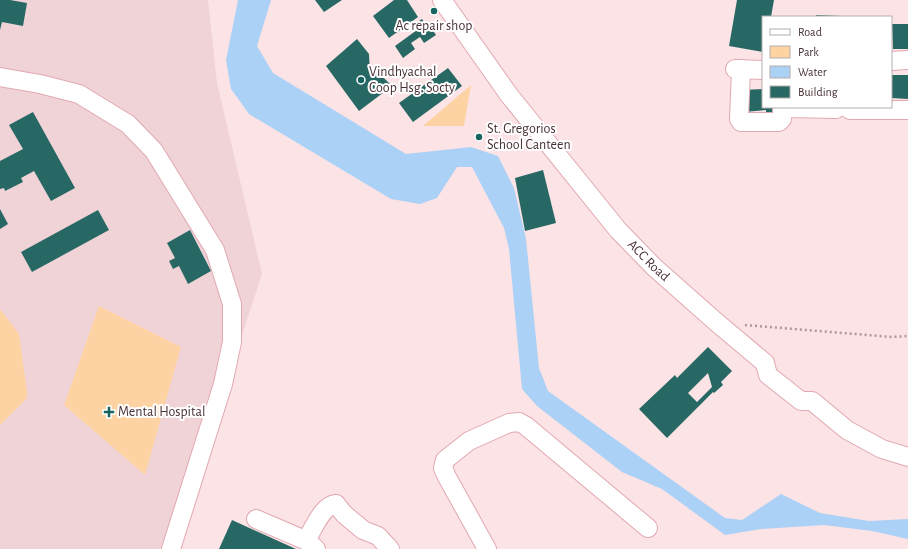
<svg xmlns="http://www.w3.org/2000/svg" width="908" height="549" viewBox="0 0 908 549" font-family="'Alegreya Sans',sans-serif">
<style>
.built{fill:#efd3d7}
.green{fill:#fed3a4}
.water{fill:#acd1f6}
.building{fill:#286864;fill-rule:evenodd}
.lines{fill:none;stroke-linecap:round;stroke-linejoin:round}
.minor-casing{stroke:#e2a8b1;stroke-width:20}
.path{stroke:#af969a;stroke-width:2.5;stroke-dasharray:2 3;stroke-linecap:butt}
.minor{stroke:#fff;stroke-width:18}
.poi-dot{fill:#16645f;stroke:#fff;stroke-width:1.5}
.labels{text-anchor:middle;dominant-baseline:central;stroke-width:4;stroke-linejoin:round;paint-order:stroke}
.poi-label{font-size:14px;fill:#493135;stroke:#fff;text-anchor:start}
.street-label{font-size:14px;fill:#493135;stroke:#fff}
</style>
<rect width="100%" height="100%" fill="#fce3e6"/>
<polygon class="built" points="0,0 208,0 217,83 262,274 172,549 0,549"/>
<g class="green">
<polygon points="471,85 464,126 423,126"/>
<polygon points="99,306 181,347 145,475 64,405"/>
<polygon points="0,309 19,334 27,392 27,398 0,425"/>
</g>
<polygon class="water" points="238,0 271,0 257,46 273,73 406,154 471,147 498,156 514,188 526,239 539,368 548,391 725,518 742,520 781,494 820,513 869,521 908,519 908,539 872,531 824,525 761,529 725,535 662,489 622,472 537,406 522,389 509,249 504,228 472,167 457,167 437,198 420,204 391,199 249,114 231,89 226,60"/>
<g class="building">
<polygon points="0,0 10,0 27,3 23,26 2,22 0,30"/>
<polygon points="315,0 342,0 324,12"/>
<polygon points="394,0 407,0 418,17 389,38 373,16"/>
<polygon points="737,0 774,0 771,17 763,17 763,52 729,46"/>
<polygon points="816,15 841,16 841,17 816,17"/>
<polygon points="422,19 428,28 430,26 436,35 424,43 420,37 411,43 415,49 403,58 395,46 417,30 413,25"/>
<polygon points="892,24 908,24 908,49 893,49"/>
<polygon points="357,39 369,54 370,74 378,72 392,86 359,111 326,66"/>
<polygon points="448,68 462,86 413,122 399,103"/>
<polygon points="891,75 908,75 908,99 891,98"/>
<polygon points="763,89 763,107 776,107 776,112 766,112 766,110 744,112 743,104 749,103 749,97 742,90"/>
<polygon points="33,112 75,188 51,201 34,171 21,178 23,182 5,191 4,188 0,189 0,161 23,149 9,125"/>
<polygon points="543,170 556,223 525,231 515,178"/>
<polygon points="0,209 8,224 0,229"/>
<polygon points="98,210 109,230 32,272 21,252"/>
<polygon points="190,230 211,271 188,284 179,266 173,269 169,261 175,258 167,243"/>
<path d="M 708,347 L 732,371 L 721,382 L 723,385 L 714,393 L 713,392 L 667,438 L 639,409 L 675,375 L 677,378 ZM 708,373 L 712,387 L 697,402 L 688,393 Z"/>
<polygon points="232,520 296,549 219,549"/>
</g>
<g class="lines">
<defs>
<g id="minor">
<path id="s1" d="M 442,0 L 509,95 L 618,230 L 654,267 L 715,321 L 765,363 L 768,375 L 801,401 L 812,401 L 847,430 L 882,449 L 908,457"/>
<polyline points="891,61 908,60"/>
<polyline points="735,69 763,70"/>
<polyline points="741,69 739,119 741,122 779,122 782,119 782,110 785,108 836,109"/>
<polyline points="0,77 40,84 79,94 128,124 154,151 215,250 232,304 232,342 223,384 171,549"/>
<polyline points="846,107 850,110 908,110"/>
<polyline points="256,519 307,541"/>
<path d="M 316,549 L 307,541 L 308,537 C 315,526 322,506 336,504 L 344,514 L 363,530 L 378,536 L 390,549"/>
<polyline points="487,549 447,477 443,468 445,460 469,441 509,423 519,422 526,426 648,528"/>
</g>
</defs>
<use href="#minor" class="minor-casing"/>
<polyline class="path" points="745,325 892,337 908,336"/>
<use href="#minor" class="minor"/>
</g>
<g class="poi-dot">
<circle cx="434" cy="11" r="4"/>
<circle cx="361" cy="80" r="4"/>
<circle cx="479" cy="137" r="4"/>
<path d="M107 406h4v4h4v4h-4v4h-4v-4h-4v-4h4z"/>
</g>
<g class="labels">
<g class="poi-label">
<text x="434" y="26" text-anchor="middle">Ac repair shop</text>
<text x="369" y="72">Vindhyachal<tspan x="369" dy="16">Coop Hsg. Socty</tspan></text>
<text x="487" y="129">St. Gregorios<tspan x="487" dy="16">School Canteen</tspan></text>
<text x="118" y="412">Mental Hospital</text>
</g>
<g class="street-label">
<text stroke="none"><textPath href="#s1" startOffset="333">ACC Road</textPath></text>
</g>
</g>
<rect x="762" y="16" width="130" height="92" fill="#ffffff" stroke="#b6adae"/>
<rect x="770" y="29" width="20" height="6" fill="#ffffff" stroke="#b6adae"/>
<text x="798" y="36" font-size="12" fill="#493135">Road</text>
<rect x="770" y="46" width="20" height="12" fill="#fed3a4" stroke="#b6adae"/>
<text x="798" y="56" font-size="12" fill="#493135">Park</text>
<rect x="770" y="66" width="20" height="12" fill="#acd1f6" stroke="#b6adae"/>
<text x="798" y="76" font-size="12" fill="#493135">Water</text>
<rect x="770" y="86" width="20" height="12" fill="#286864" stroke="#b6adae"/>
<text x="798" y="96" font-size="12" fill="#493135">Building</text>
</svg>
